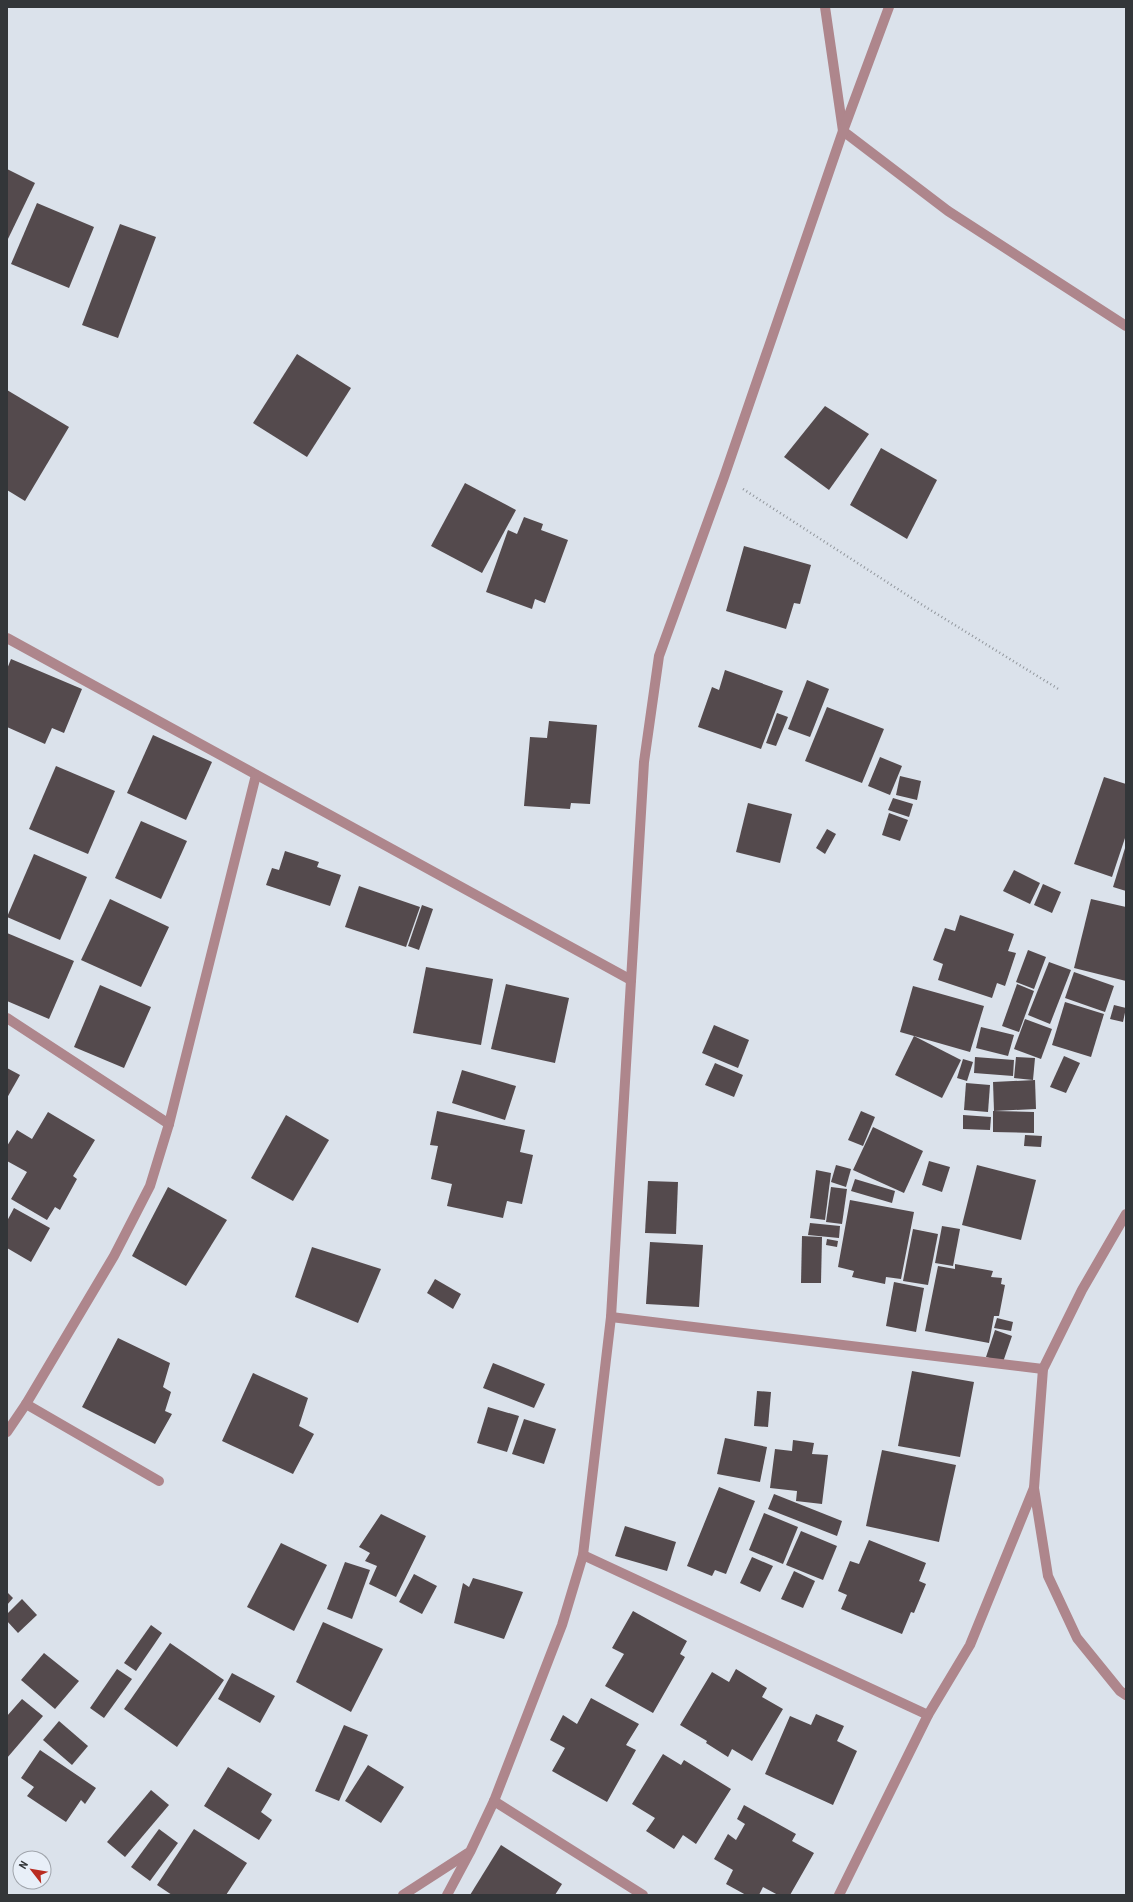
<svg xmlns="http://www.w3.org/2000/svg" width="1133" height="1902" viewBox="0 0 1133 1902" font-family="'Roboto Condensed',sans-serif">
<style>
.building{fill:#544a4d}
.lines{fill:none;stroke-linecap:round;stroke-linejoin:round}
.path{stroke:#91969c;stroke-width:2.5;stroke-dasharray:1 3;stroke-linecap:butt}
.minor{stroke:#ae868c;stroke-width:10}
</style>
<rect width="100%" height="100%" fill="#dbe2eb"/>
<g class="building">
<polygon points="7,169 35,183 7,241"/>
<polygon points="37,203 94,227 69,288 11,264"/>
<polygon points="120,224 156,237 118,338 82,325"/>
<polygon points="297,354 351,388 307,457 253,423"/>
<polygon points="7,390 69,427 25,501 7,490"/>
<polygon points="825,406 869,434 829,490 784,457"/>
<polygon points="881,448 937,480 907,539 850,505"/>
<polygon points="465,483 516,510 482,573 431,546"/>
<polygon points="524,517 543,524 541,530 568,540 545,603 535,599 532,609 486,592 508,530 517,534"/>
<polygon points="744,546 811,565 800,604 794,603 786,629 726,611"/>
<polygon points="11,659 82,689 64,733 52,728 45,744 7,727 7,669"/>
<polygon points="725,670 783,691 761,749 698,727 712,687 719,690"/>
<polygon points="807,680 829,689 810,737 788,729"/>
<polygon points="827,707 884,729 862,783 805,761"/>
<polygon points="777,713 788,717 776,746 766,743"/>
<polygon points="549,721 597,725 590,804 571,803 570,809 524,806 530,737 547,738"/>
<polygon points="153,735 212,762 186,820 127,793"/>
<polygon points="880,757 902,766 890,795 868,786"/>
<polygon points="56,766 115,791 88,854 29,829"/>
<polygon points="900,776 921,781 917,800 896,795"/>
<polygon points="1104,777 1126,784 1126,835 1112,877 1074,864"/>
<polygon points="893,798 913,804 909,817 888,810"/>
<polygon points="748,803 792,814 780,863 736,852"/>
<polygon points="889,813 908,820 900,841 882,835"/>
<polygon points="141,821 187,841 161,899 115,878"/>
<polygon points="827,829 836,834 825,854 816,848"/>
<polygon points="1126,845 1126,891 1113,887"/>
<polygon points="285,851 319,862 317,867 341,875 330,906 266,885 272,868 279,870"/>
<polygon points="34,854 87,877 60,940 7,917"/>
<polygon points="1014,870 1040,883 1030,904 1003,891"/>
<polygon points="1043,884 1061,892 1052,913 1034,905"/>
<polygon points="359,886 420,907 406,947 345,927"/>
<polygon points="110,899 169,927 141,987 81,960"/>
<polygon points="1091,899 1126,907 1126,981 1074,968"/>
<polygon points="422,905 433,909 419,950 408,946"/>
<polygon points="960,915 1014,934 1008,951 1016,953 1005,986 997,983 992,998 938,980 943,964 933,960 945,928 955,931"/>
<polygon points="7,933 74,961 49,1019 7,1001"/>
<polygon points="1028,950 1046,957 1034,989 1016,982"/>
<polygon points="1049,962 1071,970 1050,1024 1028,1015"/>
<polygon points="426,967 493,979 481,1045 413,1033"/>
<polygon points="1074,972 1114,986 1105,1012 1065,998"/>
<polygon points="506,984 569,998 555,1063 491,1049"/>
<polygon points="1017,984 1034,991 1019,1032 1002,1026"/>
<polygon points="100,985 151,1007 124,1068 74,1047"/>
<polygon points="913,986 984,1006 970,1052 900,1032"/>
<polygon points="1065,1002 1104,1014 1091,1057 1052,1045"/>
<polygon points="1114,1005 1126,1008 1123,1022 1110,1019"/>
<polygon points="1025,1019 1052,1029 1041,1059 1014,1049"/>
<polygon points="714,1025 749,1040 738,1068 702,1053"/>
<polygon points="981,1027 1014,1035 1008,1056 976,1048"/>
<polygon points="914,1036 961,1060 942,1098 895,1075"/>
<polygon points="1064,1056 1080,1063 1066,1093 1050,1087"/>
<polygon points="975,1057 1014,1060 1013,1076 974,1073"/>
<polygon points="1016,1057 1035,1058 1033,1080 1014,1078"/>
<polygon points="963,1059 973,1062 967,1081 957,1078"/>
<polygon points="715,1063 743,1075 734,1097 705,1085"/>
<polygon points="7,1068 20,1075 7,1098"/>
<polygon points="462,1070 516,1086 505,1120 452,1103"/>
<polygon points="1035,1080 1036,1109 994,1111 993,1082"/>
<polygon points="966,1083 990,1085 988,1112 964,1110"/>
<polygon points="437,1111 525,1130 520,1152 533,1155 522,1204 507,1201 503,1218 447,1206 452,1184 431,1179 438,1146 430,1145"/>
<polygon points="861,1111 875,1117 863,1146 848,1140"/>
<polygon points="993,1111 1034,1112 1034,1133 993,1132"/>
<polygon points="48,1112 95,1140 73,1176 77,1179 60,1210 55,1207 47,1220 11,1199 27,1172 7,1161 7,1146 17,1130 32,1139"/>
<polygon points="286,1115 329,1140 293,1201 251,1178"/>
<polygon points="963,1115 991,1117 990,1130 963,1129"/>
<polygon points="873,1127 923,1151 904,1193 853,1170"/>
<polygon points="1025,1135 1042,1136 1041,1147 1024,1146"/>
<polygon points="929,1161 950,1167 942,1192 922,1185"/>
<polygon points="836,1165 851,1169 846,1187 831,1182"/>
<polygon points="977,1165 1036,1180 1021,1240 962,1225"/>
<polygon points="816,1170 831,1173 825,1220 810,1218"/>
<polygon points="855,1179 895,1191 892,1203 851,1191"/>
<polygon points="648,1181 678,1182 676,1234 645,1233"/>
<polygon points="168,1187 227,1220 186,1286 132,1256"/>
<polygon points="831,1187 847,1189 842,1224 826,1222"/>
<polygon points="850,1200 914,1212 901,1279 886,1277 885,1284 852,1277 854,1271 838,1267"/>
<polygon points="14,1208 50,1228 31,1262 7,1248 7,1221"/>
<polygon points="810,1223 840,1226 839,1238 808,1235"/>
<polygon points="942,1226 960,1229 953,1266 935,1263"/>
<polygon points="913,1229 938,1234 928,1285 903,1281"/>
<polygon points="802,1236 822,1237 821,1283 801,1283"/>
<polygon points="827,1239 838,1241 837,1247 826,1245"/>
<polygon points="650,1242 703,1245 699,1307 646,1304"/>
<polygon points="312,1247 381,1269 358,1323 295,1297"/>
<polygon points="955,1264 993,1271 991,1277 1002,1278 1001,1284 1005,1285 999,1316 994,1316 989,1343 925,1331 938,1266 955,1269"/>
<polygon points="435,1279 461,1294 453,1309 427,1293"/>
<polygon points="894,1282 924,1288 916,1332 886,1326"/>
<polygon points="997,1318 1013,1322 1011,1331 994,1328"/>
<polygon points="995,1330 1012,1336 1003,1362 986,1357"/>
<polygon points="118,1338 170,1363 163,1387 171,1392 165,1411 172,1414 155,1444 82,1407"/>
<polygon points="493,1363 545,1384 534,1408 483,1388"/>
<polygon points="912,1371 974,1382 960,1457 898,1446"/>
<polygon points="253,1373 308,1398 299,1426 314,1434 293,1474 222,1441"/>
<polygon points="757,1391 771,1392 768,1427 754,1426"/>
<polygon points="488,1407 519,1416 507,1452 477,1443"/>
<polygon points="524,1419 556,1429 544,1464 512,1454"/>
<polygon points="725,1438 767,1447 760,1482 717,1474"/>
<polygon points="793,1440 814,1443 812,1454 828,1455 822,1504 796,1501 797,1491 770,1488 775,1449 792,1451"/>
<polygon points="882,1450 956,1465 939,1542 866,1526"/>
<polygon points="719,1487 755,1501 726,1574 715,1570 712,1576 687,1566"/>
<polygon points="774,1494 842,1521 837,1536 768,1509"/>
<polygon points="764,1513 798,1527 783,1564 749,1550"/>
<polygon points="381,1514 426,1536 396,1597 369,1584 377,1566 365,1561 370,1553 359,1547"/>
<polygon points="625,1526 676,1542 667,1571 615,1556"/>
<polygon points="801,1531 837,1546 823,1580 786,1565"/>
<polygon points="869,1540 926,1563 919,1581 926,1584 914,1613 911,1612 902,1634 841,1609 847,1595 838,1591 850,1561 859,1564"/>
<polygon points="281,1543 327,1565 294,1631 247,1607"/>
<polygon points="752,1557 773,1566 760,1592 740,1583"/>
<polygon points="345,1562 370,1570 352,1619 327,1609"/>
<polygon points="794,1571 815,1581 803,1608 781,1599"/>
<polygon points="414,1574 437,1586 422,1614 399,1602"/>
<polygon points="473,1578 523,1592 504,1639 454,1623 463,1583 469,1587"/>
<polygon points="7,1592 13,1598 7,1605"/>
<polygon points="22,1599 37,1615 18,1633 7,1621 7,1614"/>
<polygon points="633,1611 687,1641 680,1654 685,1657 653,1713 605,1686 624,1654 612,1648"/>
<polygon points="323,1622 383,1649 351,1712 296,1682"/>
<polygon points="151,1625 162,1633 136,1671 124,1663"/>
<polygon points="170,1643 224,1680 177,1747 124,1709"/>
<polygon points="44,1653 79,1681 55,1709 21,1680"/>
<polygon points="117,1669 132,1679 104,1718 90,1708"/>
<polygon points="736,1669 767,1688 762,1697 783,1709 752,1761 732,1749 728,1757 706,1743 707,1741 680,1725 712,1672 729,1682"/>
<polygon points="232,1673 275,1696 260,1723 218,1699"/>
<polygon points="591,1698 639,1724 626,1745 636,1750 607,1802 552,1771 565,1748 550,1740 563,1715 577,1724"/>
<polygon points="22,1699 43,1716 7,1758 7,1716"/>
<polygon points="816,1714 844,1726 837,1741 857,1751 833,1805 765,1774 790,1716 811,1725"/>
<polygon points="59,1721 88,1746 72,1765 43,1740"/>
<polygon points="344,1725 368,1735 339,1801 315,1791"/>
<polygon points="40,1750 96,1788 85,1804 81,1800 66,1822 27,1796 34,1787 21,1778"/>
<polygon points="663,1754 681,1765 684,1760 731,1789 696,1844 683,1835 674,1849 646,1831 655,1818 632,1804"/>
<polygon points="368,1765 404,1787 381,1823 345,1801"/>
<polygon points="228,1767 272,1794 261,1812 272,1820 259,1840 204,1806"/>
<polygon points="151,1790 169,1805 125,1857 107,1842"/>
<polygon points="744,1805 796,1834 792,1841 814,1853 790,1895 778,1895 763,1887 759,1895 746,1895 726,1884 733,1870 714,1859 728,1834 736,1840 745,1824 737,1819"/>
<polygon points="159,1829 178,1843 150,1881 131,1867"/>
<polygon points="194,1829 247,1863 226,1895 172,1895 157,1885"/>
<polygon points="501,1845 562,1884 555,1895 470,1895"/>
</g>
<g class="lines">
<polyline class="path" points="743,489 924,606 1060,690"/>
<g class="minor">
<polyline points="825,7 843,131 948,211 1126,326"/>
<polyline points="7,638 631,980"/>
<polyline points="7,1018 169,1124"/>
<polyline points="1126,1214 1082,1290 1043,1369 1034,1488 1048,1576 1077,1638 1120,1691 1126,1695"/>
<polyline points="611,1317 1043,1369"/>
<polyline points="26,1404 159,1481"/>
<polyline points="7,1432 26,1404 114,1256 150,1186 169,1124 256,775"/>
<polyline points="583,1555 928,1715"/>
<polyline points="494,1801 643,1895"/>
<polyline points="403,1895 468,1853"/>
<polyline points="447,1895 470,1852 494,1801 562,1625 583,1555 611,1317 644,762 659,656 724,477 843,131 889,7"/>
<polyline points="839,1895 928,1715 970,1645 1034,1488"/>
</g>
</g>
<rect width="1133" height="1902" fill="none" stroke="#333639" stroke-width="16"/>
<g transform="translate(32 1870) rotate(301)"><circle r="19" fill="#e8eff8" stroke="#a0a5ac"/>
<path d="M0-3L7 15L0 10L-7 15Z" fill="#b92c21"/>
<text y="-6" font-size="11" font-weight="bold" text-anchor="middle" fill="#333639">N</text>
</g>
</svg>
